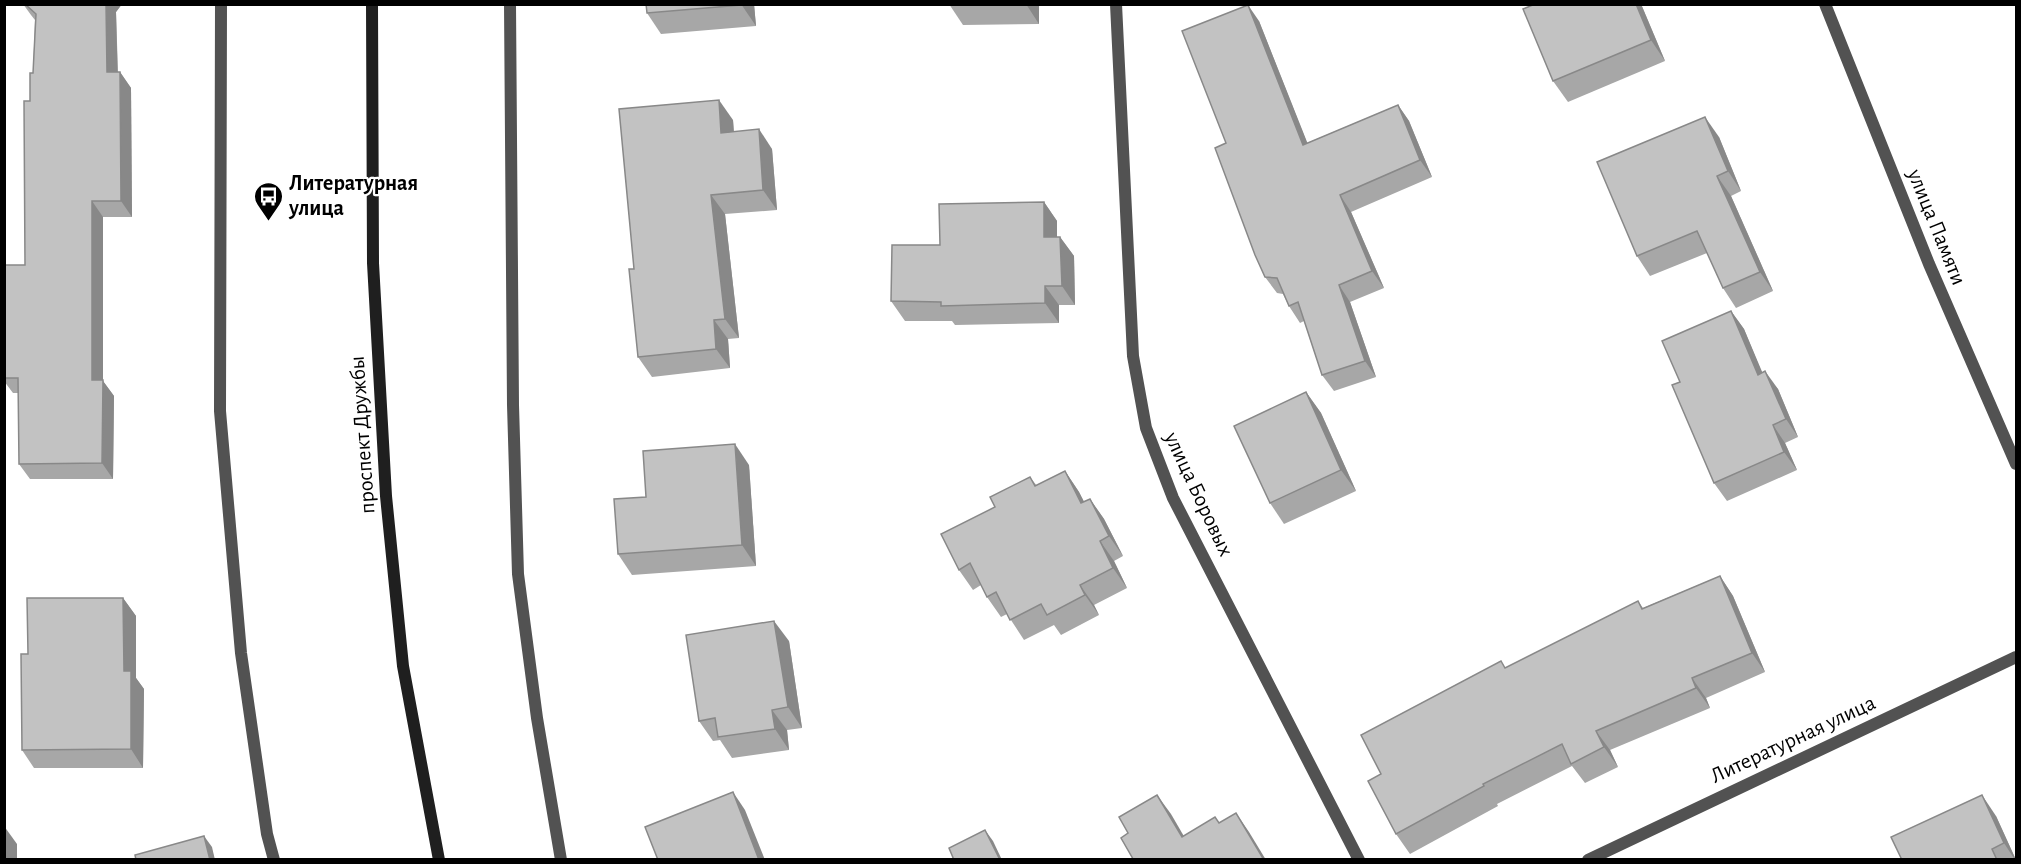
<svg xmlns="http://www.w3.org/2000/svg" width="2021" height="864" viewBox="0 0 2021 864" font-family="'Alegreya Sans',sans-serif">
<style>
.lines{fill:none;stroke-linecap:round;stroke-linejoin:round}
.minor{stroke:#525252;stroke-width:12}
.secondary{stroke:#1f1f1f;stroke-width:12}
.wall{fill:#a7a7a7}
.shaded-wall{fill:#888}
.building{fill:#c2c2c2;stroke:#888;stroke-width:1.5}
.labels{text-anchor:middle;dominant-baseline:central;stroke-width:4.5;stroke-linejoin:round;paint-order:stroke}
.poi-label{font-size:22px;font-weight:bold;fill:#000;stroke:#fff;text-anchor:start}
.street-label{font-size:22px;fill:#000;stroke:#fff}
</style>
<rect width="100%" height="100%" fill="#fff"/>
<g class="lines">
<g class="minor">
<polyline points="221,4 220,411 241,653 267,834 274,860"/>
<polyline points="510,4 513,405 518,574 537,718 561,860"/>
<polyline points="1116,4 1133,356 1146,428 1173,498 1359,860"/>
<polyline points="1825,4 1929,264 2016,464"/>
<polyline points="1588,860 2016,657"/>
</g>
<polyline class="secondary" points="372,4 373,263 386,496 403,666 439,860"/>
</g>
<g class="wall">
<polygon points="23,4 122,4 116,12 118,72 120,72 131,88 132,217 103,217 103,381 114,396 113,479 30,479 19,464 19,393 13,393 4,381 4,265 25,265 30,101 33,73 35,20 31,15"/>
<polygon points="646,4 754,4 756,26 661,34 647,13"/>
<polygon points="949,4 1039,4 1039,24 963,25"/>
<polygon points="1535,4 1641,4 1665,61 1568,102 1553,81"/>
<polygon points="1259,21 1307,143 1398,105 1409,121 1432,177 1351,212 1384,288 1350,302 1376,377 1334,391 1322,375 1304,321 1300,323 1289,306 1283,294 1277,293 1265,277 1226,143"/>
<polygon points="733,120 734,132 772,149 777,210 725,214 739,338 728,339 730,368 652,377 638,357 634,269"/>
<polygon points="1719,137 1741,191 1731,196 1773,291 1736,308 1723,288 1707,253 1650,276 1637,256"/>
<polygon points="1044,202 1057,221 1057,237 1060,237 1074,256 1075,305 1059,305 1059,323 955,325 952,321 905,321 891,301 940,245"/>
<polygon points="1731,311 1744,329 1762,373 1778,389 1798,437 1785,443 1797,470 1727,501 1714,483 1680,382"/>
<polygon points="1306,392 1321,413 1356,491 1284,524 1270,503"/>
<polygon points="749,465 756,566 632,575 618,554"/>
<polygon points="1065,471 1079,492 1084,502 1090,499 1104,519 1123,556 1114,561 1127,588 1094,605 1099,615 1061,635 1054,625 1024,640 1007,614 1001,617 987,597 981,585 973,590 959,570 1030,477 1037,486"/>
<polygon points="1720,576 1733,596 1765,672 1706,698 1710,708 1610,750 1618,767 1585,783 1572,766 1497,804 1498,806 1410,854 1396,834 1381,774 1506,668 1638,601 1643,608"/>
<polygon points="123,598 136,616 136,678 144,689 143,768 34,768 22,750 28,654"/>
<polygon points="789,641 802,728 787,730 789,750 732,758 720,740 713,741 699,721"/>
<polygon points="1996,816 2016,860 1902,860"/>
</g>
<g class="shaded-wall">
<polygon points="106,4 122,4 116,12 118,88 107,72"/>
<polygon points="741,4 754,4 756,26"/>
<polygon points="1026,4 1039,4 1039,24"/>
<polygon points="1636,4 1641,4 1665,61 1651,40"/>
<polygon points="1248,5 1259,21 1315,162 1303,145"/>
<polygon points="120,72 131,88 132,217 121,201"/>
<polygon points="719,100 733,120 735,152 721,133"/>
<polygon points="1398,105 1409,121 1432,177 1420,160"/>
<polygon points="1705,117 1719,137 1741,191 1728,171"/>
<polygon points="759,129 772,149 777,210 763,190"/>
<polygon points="1717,176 1731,196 1773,291 1760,272"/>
<polygon points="711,195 725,214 739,338 725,319"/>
<polygon points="1340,195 1351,212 1384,288 1372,271"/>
<polygon points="92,201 103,217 103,381 114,396 113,479 102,463 92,380"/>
<polygon points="1044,202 1057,221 1057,256 1044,237"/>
<polygon points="1060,237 1074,256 1075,305 1062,286"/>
<polygon points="1339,285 1350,302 1376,377 1365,361"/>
<polygon points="1045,286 1059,305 1059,323 1045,303"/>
<polygon points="1731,311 1744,329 1771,393 1758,375"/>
<polygon points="714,320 728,339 730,368 716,349"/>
<polygon points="1765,371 1778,389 1798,437 1786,419"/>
<polygon points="1306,392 1321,413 1356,491 1341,470"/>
<polygon points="1773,425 1785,443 1797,470 1784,452"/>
<polygon points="735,444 749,465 756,566 742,545"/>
<polygon points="1065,471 1079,492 1095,523 1081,503"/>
<polygon points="1090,499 1104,519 1123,556 1109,536"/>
<polygon points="1100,541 1114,561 1127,588 1113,568"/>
<polygon points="1720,576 1733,596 1765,672 1752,653"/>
<polygon points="1080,585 1094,605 1099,615 1085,595"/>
<polygon points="123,598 136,616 136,678 144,689 143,768 131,749 124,671"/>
<polygon points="774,621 789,641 802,728 788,707"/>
<polygon points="1692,678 1706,698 1710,708 1696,688"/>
<polygon points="772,710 787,730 789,750 775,729"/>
<polygon points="1596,731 1610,750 1618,767 1604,747"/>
<polygon points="733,792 745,810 765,860 759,860"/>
<polygon points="1157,795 1171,814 1196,857 1182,837"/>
<polygon points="1982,795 1996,816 2016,860 2015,860 2004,843"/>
<polygon points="1236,813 1249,832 1266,860 1264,860"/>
<polygon points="4,826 17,844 17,860 4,860"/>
<polygon points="985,830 993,841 1002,860 1000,860"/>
<polygon points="204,836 212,847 215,860 210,860"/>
</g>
<g class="building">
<polygon points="25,4 106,4 107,72 120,72 121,201 92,201 92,380 103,380 102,463 19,464 18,378 4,378 4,265 25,265 24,101 30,101 30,73 33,73 36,14"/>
<polygon points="646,4 741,4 741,5 647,13"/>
<polygon points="1535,4 1636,4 1651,40 1553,81 1523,9"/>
<polygon points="1248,5 1303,145 1398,105 1420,160 1340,195 1372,271 1339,285 1365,361 1322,375 1298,302 1289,306 1277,278 1265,277 1255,255 1215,148 1226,143 1182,31"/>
<polygon points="719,100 721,133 759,129 763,190 711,195 725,319 714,320 716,349 638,357 629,269 634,269 619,109"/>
<polygon points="1705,117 1728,171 1717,176 1760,272 1723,288 1697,231 1637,256 1597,162"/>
<polygon points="1044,202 1044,237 1060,237 1062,286 1045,286 1045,303 941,306 941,302 891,301 892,245 940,245 939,204"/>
<polygon points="1731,311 1758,375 1765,371 1786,419 1773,425 1784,452 1714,483 1672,385 1680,382 1662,341"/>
<polygon points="1306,392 1341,470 1270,503 1234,426"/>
<polygon points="735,444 742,545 618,554 614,499 646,497 643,451"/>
<polygon points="1065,471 1081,503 1090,499 1109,536 1100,541 1113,568 1080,585 1085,595 1047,615 1041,604 1010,620 996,592 987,597 970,563 959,570 941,534 995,507 990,497 1030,477 1035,486"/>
<polygon points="1720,576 1752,653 1692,678 1696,688 1596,731 1604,747 1571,764 1562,744 1483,784 1484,786 1396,834 1368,781 1381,774 1361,735 1501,661 1505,668 1638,601 1642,609"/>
<polygon points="27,598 123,598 124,671 131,671 131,749 22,750 21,654 28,654"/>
<polygon points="774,621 788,707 772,710 775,729 718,737 715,718 699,721 686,635"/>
<polygon points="733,792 759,860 658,860 645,827"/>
<polygon points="1157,795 1182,837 1215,817 1219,823 1236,813 1264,860 1131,860 1133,859 1121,838 1128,833 1119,817"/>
<polygon points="1982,795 2004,843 1992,849 1997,860 1902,860 1891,837"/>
<polygon points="985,830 1000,860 954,860 949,848"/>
<polygon points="204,836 210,860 136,860 135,855"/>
</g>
<defs>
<symbol id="bus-pin" viewBox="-11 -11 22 30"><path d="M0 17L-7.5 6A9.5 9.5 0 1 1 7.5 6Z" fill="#000" stroke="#fff"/><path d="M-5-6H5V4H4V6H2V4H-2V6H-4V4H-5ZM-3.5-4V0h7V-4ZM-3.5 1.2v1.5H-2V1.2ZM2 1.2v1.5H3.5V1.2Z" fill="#fff"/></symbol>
</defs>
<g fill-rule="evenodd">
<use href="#bus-pin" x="252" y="180" width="33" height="45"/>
</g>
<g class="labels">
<g class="poi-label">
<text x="289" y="183">Литературная<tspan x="289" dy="25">улица</tspan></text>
</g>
<g class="street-label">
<text transform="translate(1937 227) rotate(68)">улица Памяти</text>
<text transform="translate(362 435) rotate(-94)">проспект Дружбы</text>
<text transform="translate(1199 494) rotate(65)">улица Боровых</text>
<text transform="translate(1793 739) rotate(-25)">Литературная улица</text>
</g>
</g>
<rect width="2021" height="864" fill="none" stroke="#000000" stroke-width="12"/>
</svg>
